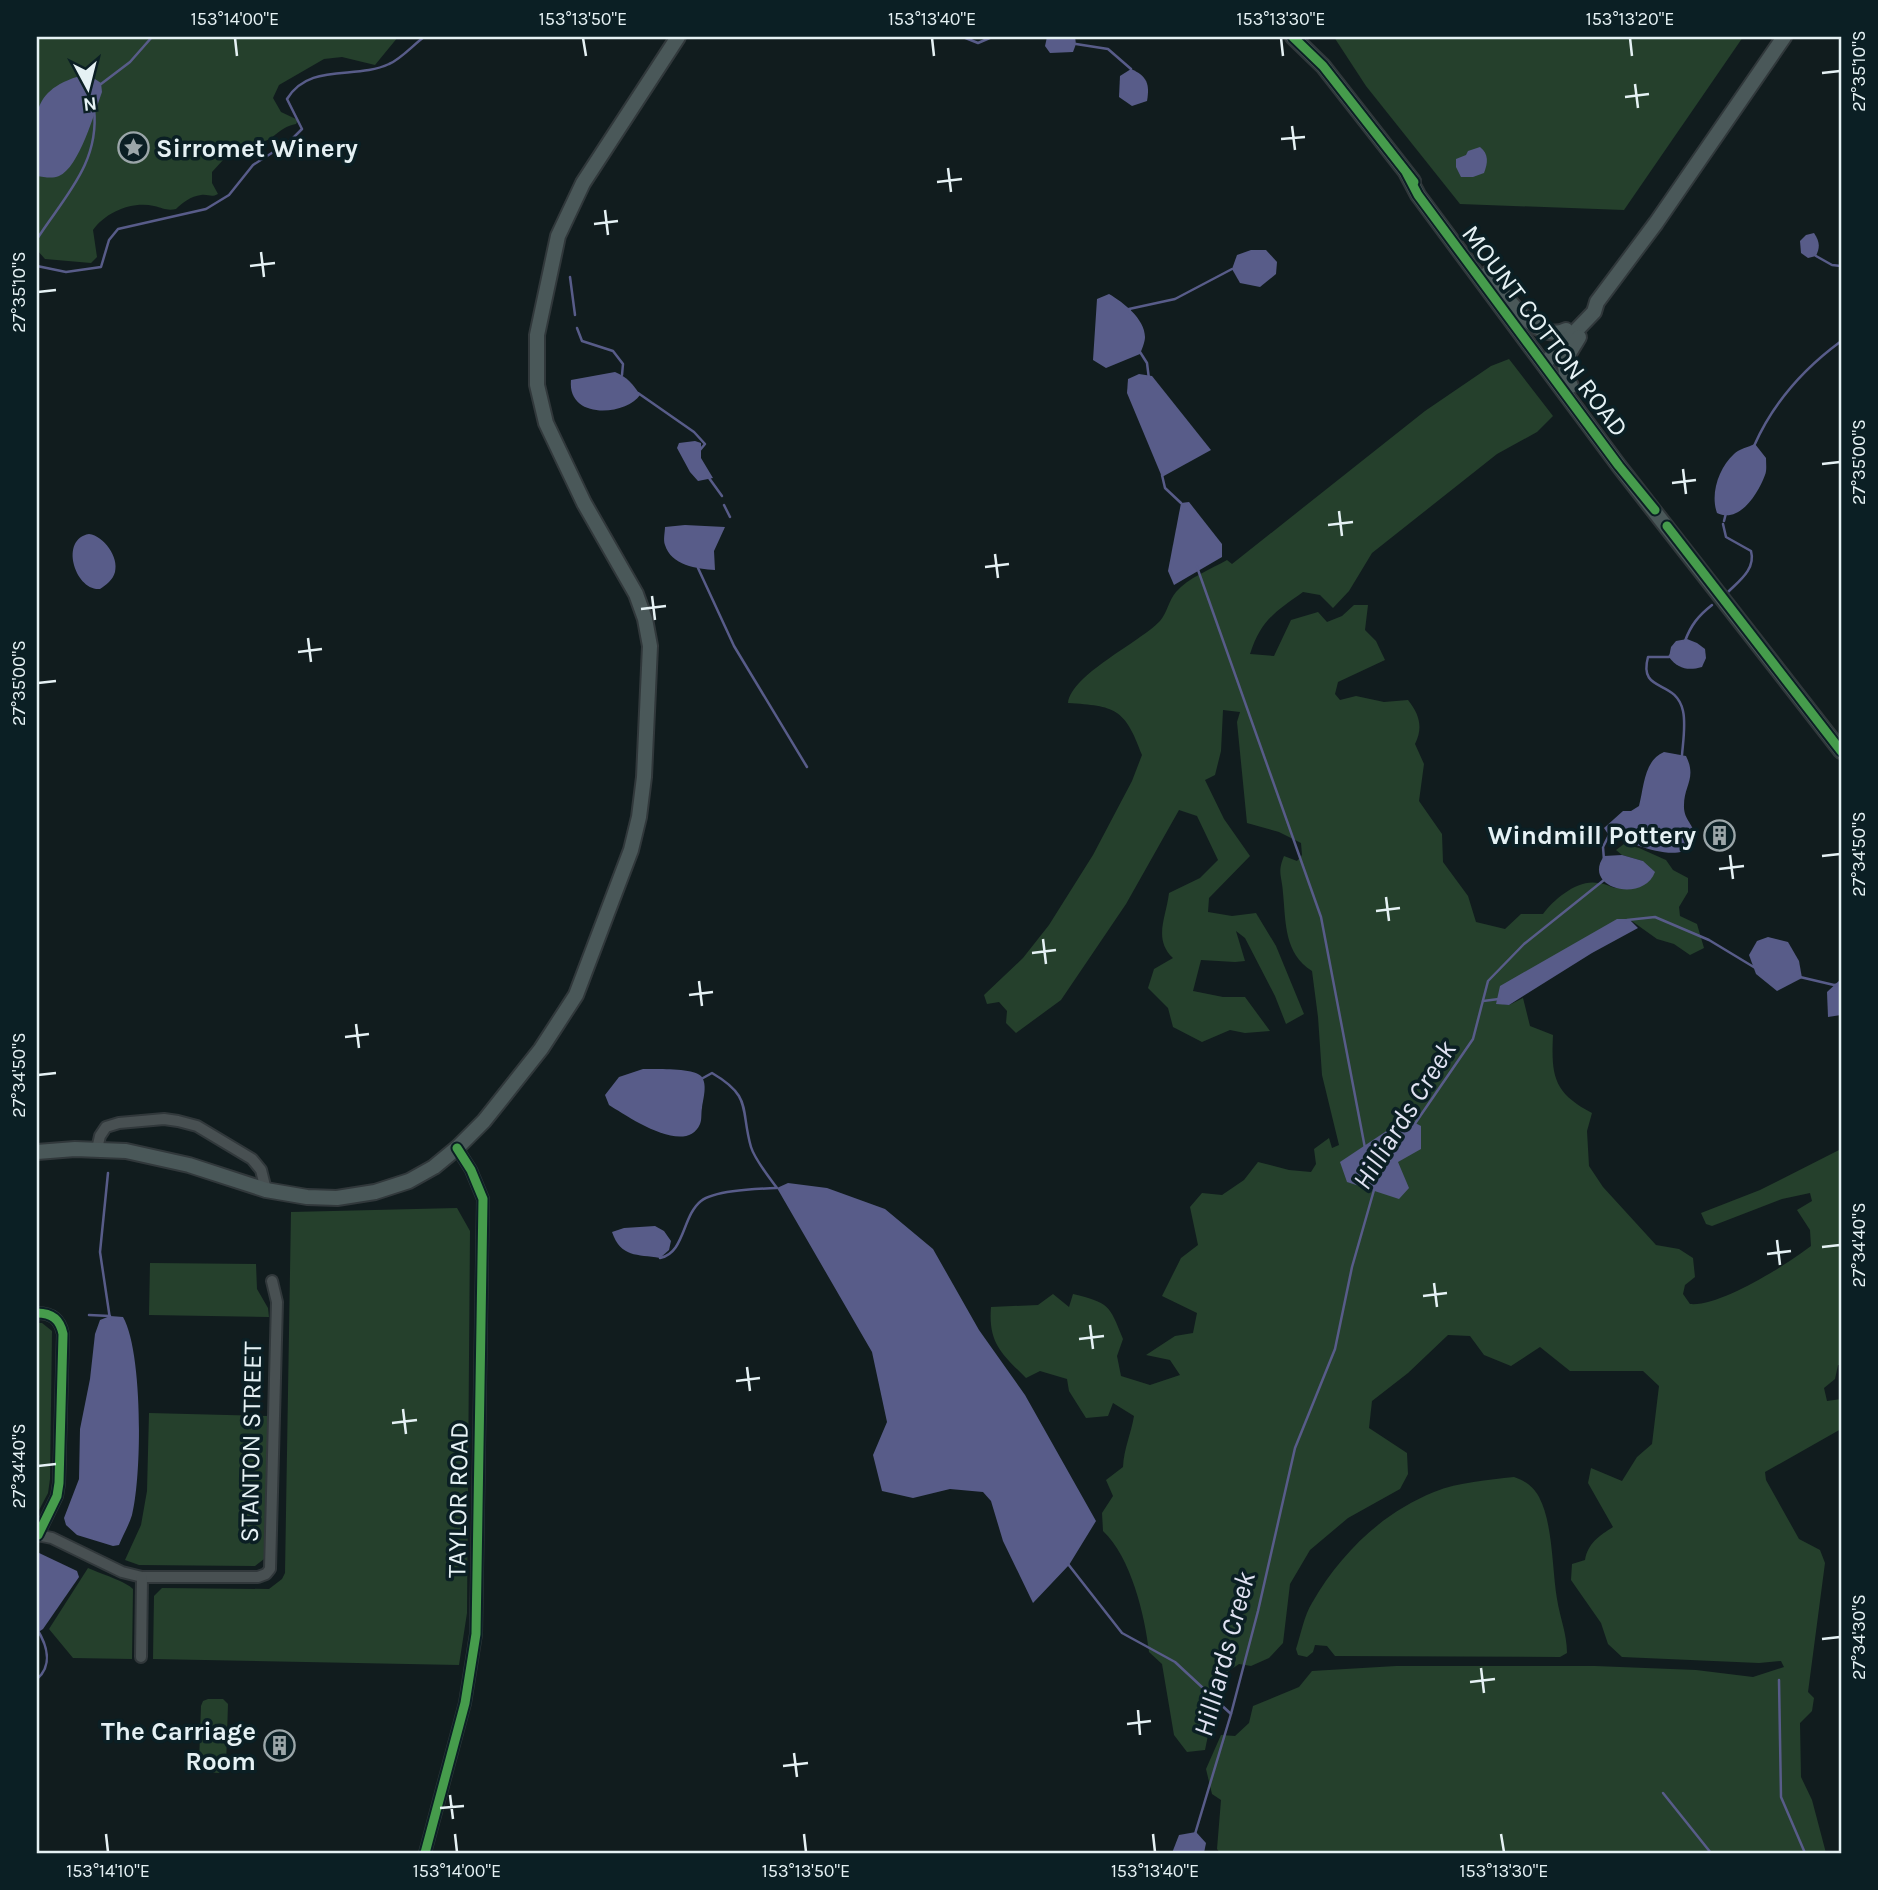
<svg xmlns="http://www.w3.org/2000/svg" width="1878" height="1890" viewBox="0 0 1878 1890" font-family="Karla,sans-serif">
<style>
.green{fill:#25402c}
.water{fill:#585c89}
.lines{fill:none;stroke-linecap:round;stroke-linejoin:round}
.stream{stroke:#585c89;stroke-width:2.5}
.minor-casing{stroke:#31383b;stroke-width:14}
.major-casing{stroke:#31383b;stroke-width:18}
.minor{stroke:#485052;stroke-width:10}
.major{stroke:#4a5859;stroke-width:14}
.cycleway-casing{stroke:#0b1f24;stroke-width:13}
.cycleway{stroke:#469c4c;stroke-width:9}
.ticks{fill:none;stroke:#e5f1f4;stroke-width:2.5}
.labels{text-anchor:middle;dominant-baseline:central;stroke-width:7;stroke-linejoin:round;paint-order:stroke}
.poi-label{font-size:26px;font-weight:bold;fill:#e5f1f4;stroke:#0b1f24;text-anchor:end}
.street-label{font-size:26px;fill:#e5f1f4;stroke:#0b1f24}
.water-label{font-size:28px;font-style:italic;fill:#e0e2f2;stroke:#0b1f24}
.neatline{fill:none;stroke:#e5f1f4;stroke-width:2.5}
.ticks-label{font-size:18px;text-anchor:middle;fill:#e5f1f4}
</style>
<rect width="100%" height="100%" fill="#111c1e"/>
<g class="green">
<path d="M 37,37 L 398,37 L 375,65 L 342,57 L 324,59 L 279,85 L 273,98 L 281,112 L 298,120 L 296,124 C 277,128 277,138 262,142 C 248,146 237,142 224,151 L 223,160 L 212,172 L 212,183 L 218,194 C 211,198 209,194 201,195 C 191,196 182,203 176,209 C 167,211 163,208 154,206 C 132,201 106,212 93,230 L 97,257 L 91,263 L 45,259 L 37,250 Z"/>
<polygon points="1334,37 1743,37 1624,210 1460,204 1366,86"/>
<path d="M 1509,359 L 1553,416 L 1537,432 L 1497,454 L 1372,553 L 1349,591 L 1333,608 L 1320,595 L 1303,592 C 1275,612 1261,620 1250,654 L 1274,656 L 1291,620 L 1318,612 L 1327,622 L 1342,616 L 1354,605 L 1368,605 L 1365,630 L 1376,641 L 1385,660 L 1338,682 L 1335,694 L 1340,700 L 1356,696 L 1384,702 L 1408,700 C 1420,715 1423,728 1415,744 L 1424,764 L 1419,801 L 1442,834 L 1443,862 L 1468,896 L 1476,922 L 1505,929 L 1521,914 L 1543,914 C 1554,899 1578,879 1598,883 C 1603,883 1609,886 1615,888 L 1643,861 L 1622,855 L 1616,850 L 1624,844 L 1639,848 L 1666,860 L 1673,870 L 1688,878 L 1688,892 L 1679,907 L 1680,916 L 1697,924 L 1704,948 L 1690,955 L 1674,944 L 1657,939 L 1629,919 L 1496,1003 L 1509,1005 L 1523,998 L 1530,1026 L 1553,1035 C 1551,1077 1554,1093 1592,1113 L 1587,1131 L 1589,1166 L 1603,1187 L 1656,1245 L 1679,1249 L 1693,1258 L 1695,1277 L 1685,1285 L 1683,1294 L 1690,1304 C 1720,1307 1786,1265 1811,1246 L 1810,1230 L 1797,1210 L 1812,1201 L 1810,1193 L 1782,1199 L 1712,1226 L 1706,1224 L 1701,1213 L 1760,1190 L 1841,1149 L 1841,1365 L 1838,1365 L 1835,1379 L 1824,1388 L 1827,1401 L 1841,1399 L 1841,1429 L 1765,1472 L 1766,1480 L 1799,1539 L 1820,1550 L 1825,1563 L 1808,1692 L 1814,1698 L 1812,1711 L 1800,1723 L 1801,1777 L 1812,1800 L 1826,1853 L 1220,1853 L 1217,1849 L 1221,1800 L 1212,1794 L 1206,1769 L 1221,1735 L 1235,1736 L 1249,1723 L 1253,1706 L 1299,1687 L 1312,1671 L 1396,1666 L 1595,1666 L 1696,1670 L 1753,1677 L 1784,1667 L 1781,1661 L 1759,1663 L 1622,1657 L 1608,1644 L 1601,1623 L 1571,1580 L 1572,1564 L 1585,1560 C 1588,1543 1599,1536 1613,1527 L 1588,1483 L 1591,1468 L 1622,1481 L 1637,1457 L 1652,1444 L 1659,1386 L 1643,1371 L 1570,1371 L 1540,1347 L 1511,1366 L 1484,1355 L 1470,1336 L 1448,1335 L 1408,1373 L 1372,1401 L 1369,1428 L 1407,1453 L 1408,1474 L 1400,1489 L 1348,1518 L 1310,1550 L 1290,1584 L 1283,1643 L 1269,1658 L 1251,1666 L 1239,1664 L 1220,1677 L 1205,1750 L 1187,1752 L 1174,1735 L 1162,1664 L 1149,1652 C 1145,1616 1131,1557 1103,1531 L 1102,1513 L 1113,1496 L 1106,1480 L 1123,1467 C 1124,1448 1131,1434 1134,1416 L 1113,1403 L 1108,1416 L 1086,1418 L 1069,1391 L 1067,1379 L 1040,1371 L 1026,1378 C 1002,1354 988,1343 991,1307 L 1038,1305 L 1053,1294 L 1069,1307 L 1073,1294 C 1109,1303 1109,1304 1123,1339 L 1117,1356 L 1121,1376 L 1150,1385 L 1180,1375 L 1170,1360 L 1146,1355 L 1175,1336 L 1193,1333 L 1197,1313 L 1162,1296 L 1181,1258 L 1198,1245 L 1190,1207 L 1202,1193 L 1222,1195 L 1244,1180 L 1258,1162 L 1289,1170 L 1311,1172 L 1316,1164 L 1314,1149 L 1329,1138 L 1332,1148 L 1339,1145 L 1322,1075 L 1318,1017 L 1312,971 C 1284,953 1286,923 1283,893 C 1282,876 1277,873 1284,856 L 1297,861 L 1302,855 L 1301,843 L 1279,832 L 1247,823 L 1237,722 L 1240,712 L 1223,710 L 1221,751 L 1215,775 L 1205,780 L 1224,819 L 1250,856 L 1209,898 L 1208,912 L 1232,916 L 1256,913 L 1276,946 L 1304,1014 L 1286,1024 L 1275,996 L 1245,938 L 1236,931 L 1245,961 L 1235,962 L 1201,960 L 1193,991 L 1223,997 L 1245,997 L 1270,1031 L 1245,1033 L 1230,1030 L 1202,1042 L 1173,1027 L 1168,1008 L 1148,988 L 1154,969 L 1173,958 C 1153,939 1166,918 1169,893 L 1200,878 L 1218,860 L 1197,816 L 1179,810 L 1126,904 L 1061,1000 L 1016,1033 L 1006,1023 L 1007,1011 L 999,1002 L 987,1004 L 984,995 L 1023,958 L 1049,925 L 1093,855 L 1132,781 L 1142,755 C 1125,708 1115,706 1068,703 C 1072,674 1139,643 1160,621 C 1167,613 1169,600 1176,592 C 1188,578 1211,569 1227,560 L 1232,564 L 1425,411 L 1491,366 Z"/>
<polygon points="457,1208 470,1231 467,1613 459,1665 153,1659 154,1596 162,1588 269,1589 282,1579 285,1573 291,1212"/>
<polygon points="150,1263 256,1264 257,1289 268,1308 269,1317 149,1315"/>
<polygon points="37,1323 42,1323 52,1331 50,1479 48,1493 37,1514"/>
<polygon points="149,1413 268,1416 264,1559 255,1566 139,1565 125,1560 141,1525 147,1491"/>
<path d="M 1514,1477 C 1525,1481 1533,1486 1539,1497 C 1553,1523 1552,1569 1557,1599 C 1560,1618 1567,1634 1567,1653 L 1560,1657 L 1335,1656 L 1327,1646 L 1315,1645 L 1313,1652 L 1307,1657 L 1298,1655 L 1296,1649 C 1301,1634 1304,1616 1312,1603 C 1340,1554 1382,1513 1434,1492 C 1459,1482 1488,1480 1514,1477 Z"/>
<path d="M 88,1568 C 99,1573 127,1582 133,1589 L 132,1659 L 73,1658 L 49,1629 Z"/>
<polygon points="208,1699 223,1699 228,1704 226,1766 219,1773 205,1772 201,1769 199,1763 201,1706 203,1701"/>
</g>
<g class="water">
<polygon points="1047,37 1075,37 1076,44 1073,52 1050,53 1045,46"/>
<path d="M 1131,69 C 1147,76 1150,84 1147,101 L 1132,106 L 1119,97 L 1120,76 Z"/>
<path d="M 83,75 L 92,77 L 101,83 L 102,92 C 95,111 79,168 59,176 C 52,179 44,177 37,176 C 37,124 23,92 83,75 Z"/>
<path d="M 1480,147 C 1489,154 1488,163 1484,173 L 1473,177 L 1461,177 L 1456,167 L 1456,159 L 1466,155 L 1468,151 Z"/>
<path d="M 1814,233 C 1820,242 1820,247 1816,256 L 1808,258 L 1801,253 L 1800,241 L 1806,235 Z"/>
<polygon points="1251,250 1266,250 1277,262 1276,274 1260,287 1240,283 1232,269 1237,255"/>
<path d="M 1109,294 C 1123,302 1145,319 1145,337 C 1145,342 1142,349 1140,354 L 1106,368 L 1093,360 L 1097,299 Z"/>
<path d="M 615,372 C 627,377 633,384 640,395 C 627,415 567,421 571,380 Z"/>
<polygon points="1139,374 1152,376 1211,450 1162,477 1127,393 1128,379"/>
<polygon points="695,441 701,443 701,458 713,478 698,481 690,472 677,448 679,443"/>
<path d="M 1755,444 L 1766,458 C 1766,464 1767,470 1765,475 C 1758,494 1739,524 1717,513 C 1710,493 1719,468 1734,454 C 1739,449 1748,447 1755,444 Z"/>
<polygon points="1189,502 1222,544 1222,557 1174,585 1168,571 1181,503"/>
<path d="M 685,525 L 725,527 L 714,551 L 715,570 C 697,569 671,565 665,545 C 663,540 665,532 665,527 Z"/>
<path d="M 89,534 C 104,536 119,557 115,572 C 113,580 106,585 100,589 C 75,591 59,539 89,534 Z"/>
<path d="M 1687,639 L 1697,643 L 1705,649 L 1706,658 L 1702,667 C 1688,671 1678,669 1669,657 L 1671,647 L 1676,641 Z"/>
<path d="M 1664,752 L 1686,756 C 1697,778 1684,785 1684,805 C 1683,824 1701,826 1692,847 C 1672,863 1630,842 1608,834 L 1604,828 L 1623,811 L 1631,811 L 1639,806 C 1644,787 1644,760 1664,752 Z"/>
<path d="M 1622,855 L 1643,861 L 1655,872 C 1643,904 1581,888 1604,856 Z"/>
<polygon points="1617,919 1629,919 1638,928 1592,953 1509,1005 1496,1004 1500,986"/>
<polygon points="1768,937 1788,942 1799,961 1802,978 1777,991 1756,974 1749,955 1757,941"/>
<polygon points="1841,979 1841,1015 1828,1017 1827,992"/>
<path d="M 643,1069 C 655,1069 694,1068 701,1076 C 708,1084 703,1099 702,1108 C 701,1112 702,1120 700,1124 C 686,1157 627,1116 609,1105 L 605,1095 L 619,1077 Z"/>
<polygon points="1406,1118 1421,1126 1421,1149 1398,1162 1409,1188 1399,1199 1347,1182 1340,1162"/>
<polygon points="788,1183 827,1188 885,1209 933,1249 979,1330 1025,1395 1096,1521 1069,1565 1033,1603 1003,1541 991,1501 983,1492 950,1489 913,1498 882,1491 873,1455 887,1422 872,1352 777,1188"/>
<path d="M 655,1226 L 664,1231 L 671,1241 L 669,1250 L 660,1258 C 637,1254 621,1258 612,1232 L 624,1228 Z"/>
<path d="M 110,1316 L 123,1317 C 143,1352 142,1475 132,1515 C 129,1525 123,1535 119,1545 L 113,1546 L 77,1535 L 66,1525 L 64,1518 L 79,1479 L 80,1429 L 90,1379 L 95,1334 L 100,1320 Z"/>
<polygon points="37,1552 77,1571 79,1577 43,1629 37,1633"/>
<polygon points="1196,1832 1206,1843 1204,1853 1172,1853 1179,1835"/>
</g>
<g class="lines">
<g class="stream">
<polyline points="963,37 978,43 992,37"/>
<polyline points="1076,44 1108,49 1131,69"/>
<polyline points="101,84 130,62 152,37"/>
<path d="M 37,239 C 64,197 100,163 94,109"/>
<polyline points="1816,256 1832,265 1841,266"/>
<path d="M 37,266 L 66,272 L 101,267 L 109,240 L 118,229 L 206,209 L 229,195 L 253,165 L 289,142 L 302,129 L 287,99 C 309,62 356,80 389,64 C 401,59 413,45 424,37"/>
<polyline points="570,277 575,315"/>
<polyline points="1130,312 1129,309 1175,299 1232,269"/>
<polyline points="577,328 582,341 613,351 623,364 622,375"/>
<polyline points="1140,352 1147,363 1149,379"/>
<polyline points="638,393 694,432 705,444 700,450"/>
<path d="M 1754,446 C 1773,403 1802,370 1840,342"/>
<polyline points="1162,475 1165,488 1181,503"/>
<polyline points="709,478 722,496"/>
<polyline points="724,505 730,517"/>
<polyline points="1724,521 1726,513"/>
<path d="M 1723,524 L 1726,537 L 1751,551 C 1756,569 1739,581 1728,592"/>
<polyline points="1197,567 1321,917 1365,1148"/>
<polyline points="698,568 734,646 807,767"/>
<path d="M 1685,641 C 1691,625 1698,616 1712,605"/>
<path d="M 1671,655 L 1669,657 L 1648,657 C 1638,694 1676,678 1683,711 C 1686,724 1683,742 1682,755"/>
<polyline points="1604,860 1603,847 1610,833"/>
<polyline points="1627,920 1655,917 1709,940 1757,969"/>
<polyline points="1800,977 1834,985 1841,984"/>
<polyline points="1483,1001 1499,999"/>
<path d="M 703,1078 L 712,1073 C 753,1097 740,1109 751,1147 C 755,1160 769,1177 777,1188"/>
<polyline points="1414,1125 1473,1039 1488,981 1524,944 1604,880"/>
<polyline points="108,1173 100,1252 110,1319"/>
<path d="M 660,1258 C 685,1253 682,1216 701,1201 C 715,1190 758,1189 776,1188"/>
<polyline points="89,1315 110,1316"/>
<polyline points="1068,1564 1122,1633 1175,1662 1231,1714"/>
<path d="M 37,1629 C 47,1645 53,1665 37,1679"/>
<polyline points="1779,1680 1781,1797 1805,1853"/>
<polyline points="1663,1793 1711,1853"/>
<polyline points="1195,1834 1231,1714 1258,1611 1295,1448 1335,1349 1352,1267 1374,1190"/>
</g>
<defs>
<g id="minor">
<polyline points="97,1149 100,1136 106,1127 119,1123 164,1119 178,1121 197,1126 252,1159 261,1170 266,1190"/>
<path d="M 37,1313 C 52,1313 60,1319 63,1334 L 59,1483 L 57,1496 L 38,1535"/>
<polyline points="37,1535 52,1538 122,1572 142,1577 258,1577 266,1574 270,1569 277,1302 272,1281"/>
<polyline points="141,1657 142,1577"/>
<polyline points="425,1853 465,1703 476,1634 483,1199 471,1170 457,1148"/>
</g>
<g id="major">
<polyline points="1293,37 1323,66 1413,181"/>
<polyline points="1407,174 1418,195 1619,466 1841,751"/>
<path d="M 1487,274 C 1505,294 1536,345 1566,330"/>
<polyline points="1544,364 1594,312 1597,302 1656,223 1784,37"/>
<path d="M 1571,386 C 1559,362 1567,358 1579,337"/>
<polyline points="37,1152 75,1149 126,1151 189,1165 266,1190 307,1197 337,1198 375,1192 409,1181 434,1167 457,1148 484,1121 541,1049 576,995 631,850 639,817 644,777 650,646 645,619 636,594 584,503 546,423 537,385 537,335 558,236 583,183 678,37"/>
</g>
</defs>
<use href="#minor" class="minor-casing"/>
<use href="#major" class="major-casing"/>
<use href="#minor" class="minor"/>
<use href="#major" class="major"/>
<defs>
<g id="cycleway">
<polyline points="1293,37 1323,66 1414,182"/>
<polyline points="1407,174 1418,195 1619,466 1655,510"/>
<polyline points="1667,526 1841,751"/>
<path d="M 37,1313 C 52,1313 60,1319 63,1334 L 59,1483 L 57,1496 L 38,1535"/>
<polyline points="425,1853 465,1703 476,1634 483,1199 471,1170 457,1148"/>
</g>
</defs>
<use href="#cycleway" class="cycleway-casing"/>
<use href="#cycleway" class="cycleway"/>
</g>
<path class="ticks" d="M 235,38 L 237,56M 583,38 L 586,56M 932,38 L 934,56M 1281,38 L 1283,56M 1630,38 L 1632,56M 1822,73 L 1840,71M 1635,84 L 1638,108M 1625,97 L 1649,94M 1292,126 L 1295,150M 1281,139 L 1305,137M 948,168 L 951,192M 937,182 L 962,179M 605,210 L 608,235M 594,224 L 618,221M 261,252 L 264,277M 250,266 L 275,263M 38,292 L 56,290M 1822,464 L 1840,462M 1683,469 L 1686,494M 1672,483 L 1696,480M 1339,511 L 1342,536M 1328,525 L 1353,522M 995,554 L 998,578M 985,567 L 1009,564M 652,596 L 655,620M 641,609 L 666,606M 308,638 L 311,662M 298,652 L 322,649M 38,683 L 56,681M 1730,855 L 1733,879M 1822,856 L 1840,854M 1719,869 L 1744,866M 1386,897 L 1389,921M 1376,911 L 1400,908M 1043,939 L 1046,964M 1032,953 L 1056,950M 699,981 L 702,1006M 689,995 L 713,992M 356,1024 L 359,1048M 345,1037 L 369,1034M 38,1075 L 56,1073M 1777,1240 L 1780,1265M 1822,1247 L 1840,1245M 1767,1254 L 1791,1251M 1434,1283 L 1437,1307M 1423,1296 L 1447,1293M 1090,1325 L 1093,1349M 1079,1339 L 1104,1336M 747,1367 L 750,1391M 736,1381 L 760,1378M 403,1409 L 406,1434M 392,1423 L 417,1420M 38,1466 L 56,1464M 1822,1639 L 1840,1637M 1481,1668 L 1484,1693M 1470,1682 L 1495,1679M 1138,1710 L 1140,1735M 1127,1724 L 1151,1721M 794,1753 L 797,1777M 783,1766 L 808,1763M 450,1795 L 453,1819M 440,1808 L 464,1806M 106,1834 L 108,1852M 455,1834 L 457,1852M 804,1834 L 806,1852M 1153,1834 L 1155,1852M 1501,1834 L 1504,1852"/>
<defs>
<symbol id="sight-ring" viewBox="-11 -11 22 22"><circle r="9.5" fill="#0b1f24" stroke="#9ba6a9" stroke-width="1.5"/><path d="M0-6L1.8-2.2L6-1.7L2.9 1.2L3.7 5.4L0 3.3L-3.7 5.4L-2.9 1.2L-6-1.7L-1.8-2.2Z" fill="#9ba6a9"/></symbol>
<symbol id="building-ring" viewBox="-11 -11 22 22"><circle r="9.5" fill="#0b1f24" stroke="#9ba6a9" stroke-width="1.5"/><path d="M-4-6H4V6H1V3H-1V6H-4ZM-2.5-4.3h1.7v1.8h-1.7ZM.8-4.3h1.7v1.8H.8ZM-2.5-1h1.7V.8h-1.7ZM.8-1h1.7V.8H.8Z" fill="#9ba6a9"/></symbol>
</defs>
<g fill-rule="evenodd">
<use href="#sight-ring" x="116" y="130" width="35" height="35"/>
<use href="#building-ring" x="1702" y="818" width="35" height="35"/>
<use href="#building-ring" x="262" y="1728" width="35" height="35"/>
</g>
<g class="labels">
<g class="poi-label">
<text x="156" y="148" text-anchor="start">Sirromet Winery</text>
<text x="1696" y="835">Windmill Pottery</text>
<text x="256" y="1731">The Carriage<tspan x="256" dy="30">Room</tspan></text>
</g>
<g class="street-label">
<text transform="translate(1545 331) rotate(53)">MOUNT COTTON ROAD</text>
<text transform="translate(251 1442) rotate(-89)">STANTON STREET</text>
<text transform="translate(458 1500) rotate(-89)">TAYLOR ROAD</text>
</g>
<g class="water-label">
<text transform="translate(1404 1115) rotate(-58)">Hilliards Creek</text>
<text transform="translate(1224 1654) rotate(-75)">Hilliards Creek</text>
</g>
</g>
<rect width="1878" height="1890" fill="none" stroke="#0b1f24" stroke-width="77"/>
<g transform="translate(88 88) rotate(173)" stroke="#0b1f24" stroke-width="5" paint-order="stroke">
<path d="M0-5L12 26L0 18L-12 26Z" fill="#e5f1f4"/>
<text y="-10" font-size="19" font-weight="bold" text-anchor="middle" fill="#e5f1f4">N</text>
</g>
<rect x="38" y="38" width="1802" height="1814" class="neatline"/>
<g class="ticks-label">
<text x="235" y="25">153°14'00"E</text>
<text x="583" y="25">153°13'50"E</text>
<text x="932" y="25">153°13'40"E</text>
<text x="1281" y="25">153°13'30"E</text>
<text x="1630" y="25">153°13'20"E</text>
<text transform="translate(1859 71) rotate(-90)" y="6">27°35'10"S</text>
<text transform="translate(19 292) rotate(-90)" y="6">27°35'10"S</text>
<text transform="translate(1859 462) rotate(-90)" y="6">27°35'00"S</text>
<text transform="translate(19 683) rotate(-90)" y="6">27°35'00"S</text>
<text transform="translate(1859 854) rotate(-90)" y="6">27°34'50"S</text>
<text transform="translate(19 1075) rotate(-90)" y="6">27°34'50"S</text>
<text transform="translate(1859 1245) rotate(-90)" y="6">27°34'40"S</text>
<text transform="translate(19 1466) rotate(-90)" y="6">27°34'40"S</text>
<text transform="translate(1859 1637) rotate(-90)" y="6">27°34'30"S</text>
<text x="108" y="1877">153°14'10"E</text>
<text x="457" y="1877">153°14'00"E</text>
<text x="806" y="1877">153°13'50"E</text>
<text x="1155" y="1877">153°13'40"E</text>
<text x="1504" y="1877">153°13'30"E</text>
</g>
</svg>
